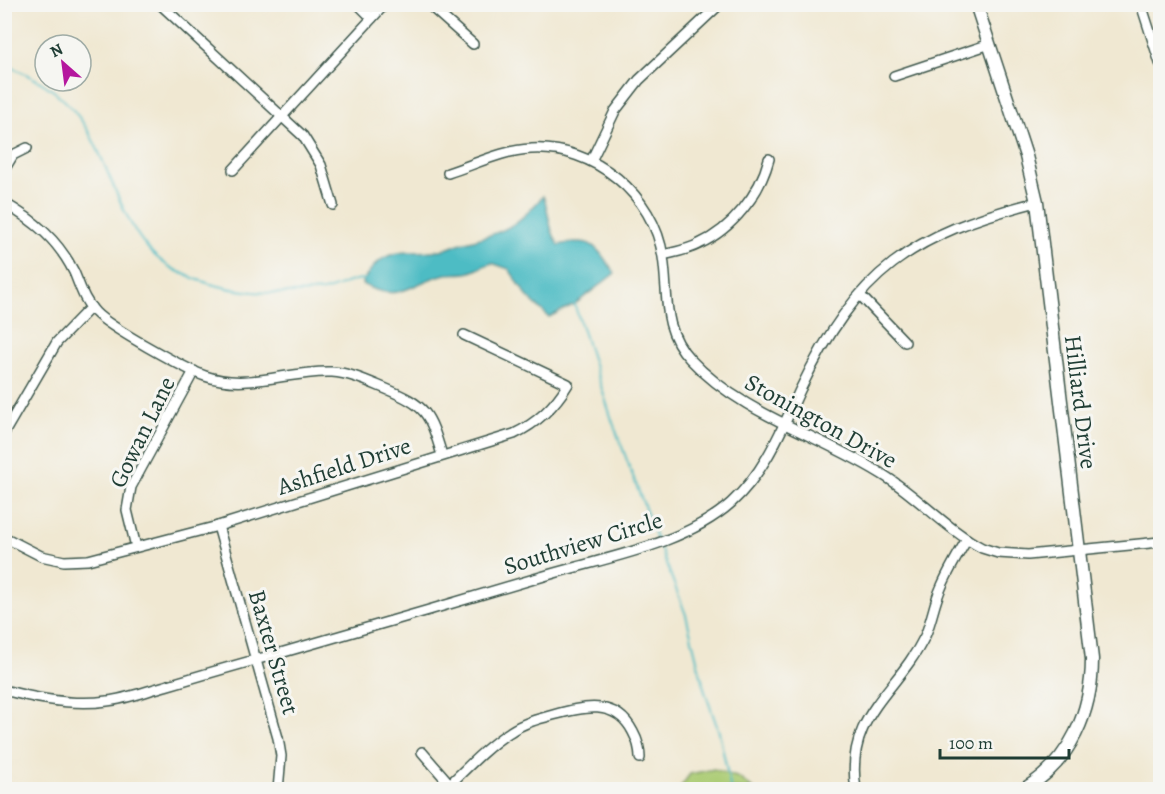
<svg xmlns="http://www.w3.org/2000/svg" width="1165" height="794" viewBox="0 0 1165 794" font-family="Alegreya,serif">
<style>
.green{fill:#accc74;stroke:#668454;stroke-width:1.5}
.water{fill:#4ebcc4;stroke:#367c7c;stroke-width:1.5}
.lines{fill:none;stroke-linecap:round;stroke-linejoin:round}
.stream{stroke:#4ebcc4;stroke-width:2}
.street-casing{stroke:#3e574c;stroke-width:12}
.secondary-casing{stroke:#3e574c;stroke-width:15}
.street{stroke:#fff;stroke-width:9}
.secondary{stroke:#fff;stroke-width:12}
.labels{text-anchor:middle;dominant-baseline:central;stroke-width:6;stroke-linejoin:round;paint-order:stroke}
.street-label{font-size:24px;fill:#1f3d34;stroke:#f6f6f2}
</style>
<rect width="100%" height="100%" fill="#f6f6f2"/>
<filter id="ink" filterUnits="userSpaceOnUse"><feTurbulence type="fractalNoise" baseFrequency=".0167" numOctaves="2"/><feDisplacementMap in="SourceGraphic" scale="12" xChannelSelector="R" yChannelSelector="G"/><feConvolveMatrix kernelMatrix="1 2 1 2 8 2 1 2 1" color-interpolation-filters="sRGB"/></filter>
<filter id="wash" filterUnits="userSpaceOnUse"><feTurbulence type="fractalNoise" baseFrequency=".008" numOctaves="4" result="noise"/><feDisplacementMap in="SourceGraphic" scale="24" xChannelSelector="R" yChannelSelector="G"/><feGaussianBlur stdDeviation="1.35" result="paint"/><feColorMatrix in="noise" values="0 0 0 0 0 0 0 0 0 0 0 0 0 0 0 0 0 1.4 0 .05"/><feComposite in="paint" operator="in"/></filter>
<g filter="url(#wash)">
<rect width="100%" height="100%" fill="#f0e8d2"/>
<polygon class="green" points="714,769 739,778 753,789 679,789 690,774"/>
<path class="water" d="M 543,196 C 550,213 548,230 559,245 C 595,236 595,247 615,273 L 575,304 L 549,317 L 527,296 L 509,269 L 492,263 C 484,265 478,270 470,272 C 461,275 451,272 442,275 C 409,284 400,304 362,284 C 384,240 410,257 445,249 C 451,248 456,244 462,243 C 503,232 515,229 543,196 Z"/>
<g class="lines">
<g class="stream">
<path d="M 4,64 C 34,77 58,89 78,116 C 114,163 120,243 177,271 C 223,294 273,296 323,291 C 336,289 356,276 366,280"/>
<polyline points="574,303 613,423 657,540"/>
<polyline points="659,545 686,615 705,692 719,732 731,790"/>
</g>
</g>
</g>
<g filter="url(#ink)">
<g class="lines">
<defs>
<g id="street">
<polyline points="160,4 303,136 321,165 333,205"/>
<polyline points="358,4 372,18"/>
<polyline points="428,4 473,44"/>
<polyline points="1141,4 1160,63"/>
<polyline points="894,76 990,44"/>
<polyline points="591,161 615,111 639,80 720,4"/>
<polyline points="4,170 13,155 27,148"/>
<polyline points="233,170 385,4"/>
<path d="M 448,173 C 476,164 503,150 531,149 C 594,145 654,195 663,257 C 669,295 661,328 690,359 C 744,417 823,435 888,478 C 920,499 948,530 982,548 L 998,553 L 1028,555 L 1160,542"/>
<path d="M 4,203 C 35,221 58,240 74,272 C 80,286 84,301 95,312 C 109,327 185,369 205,376 C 248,391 289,370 332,372 C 350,373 367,381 384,388 C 427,406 429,412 442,455"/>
<path d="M 663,255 C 675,252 688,250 699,244 C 732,229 760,194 769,159"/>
<polyline points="860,295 905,342"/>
<polyline points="4,433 57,342 91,307"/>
<polyline points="218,526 278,738 281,756 278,790"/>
<path d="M 4,537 L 41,556 L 64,561 L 88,560 L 218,526 L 514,434 C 537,423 555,406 568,384 L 464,335"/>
<polyline points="136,547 127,510 131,487 194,371"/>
<path d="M 4,690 C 37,699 73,706 107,701 C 126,699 146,691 165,686 C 202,675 239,664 277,654 C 368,628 460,601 551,574 C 609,557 685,544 731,503 C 765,472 781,431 800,390 C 857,271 911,234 1037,202"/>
<polyline points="422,752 455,790"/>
<path d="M 444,790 C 465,770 486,747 510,732 C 523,723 538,719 553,715 C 582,707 616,698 633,732 C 638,741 640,748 640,758"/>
<path d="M 856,790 C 844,715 898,692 925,636 C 932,620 934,603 941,588 C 948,571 958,555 967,539"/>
</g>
<path id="secondary" d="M 976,4 L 1026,156 L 1037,202 L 1092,659 C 1092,711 1071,762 1023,790"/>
</defs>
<use href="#street" class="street-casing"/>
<use href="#secondary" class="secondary-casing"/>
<use href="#street" class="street"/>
<use href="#secondary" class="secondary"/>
</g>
</g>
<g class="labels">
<g class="street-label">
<text transform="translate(1081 402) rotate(83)">Hilliard Drive</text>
<text transform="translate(821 421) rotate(29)">Stonington Drive</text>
<text transform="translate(142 432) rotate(-64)">Gowan Lane</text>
<text transform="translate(344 466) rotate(-18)">Ashfield Drive</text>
<text transform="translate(583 543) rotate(-17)">Southview Circle</text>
<text transform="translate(274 652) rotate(74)">Baxter Street</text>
</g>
</g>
<rect width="1165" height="794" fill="none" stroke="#f6f6f2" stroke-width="24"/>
<g transform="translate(63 63) rotate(332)"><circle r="28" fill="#f6f6f2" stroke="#a0aca6" stroke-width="1.5"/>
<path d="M0-4.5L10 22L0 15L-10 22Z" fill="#b5179e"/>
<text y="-9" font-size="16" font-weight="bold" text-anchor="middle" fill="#1f3d34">N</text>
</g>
<path d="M940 749v9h129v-9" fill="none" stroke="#1f3d34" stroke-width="3"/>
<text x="949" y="749" font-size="18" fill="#1f3d34" stroke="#f6f6f2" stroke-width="4.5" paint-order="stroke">100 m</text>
</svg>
